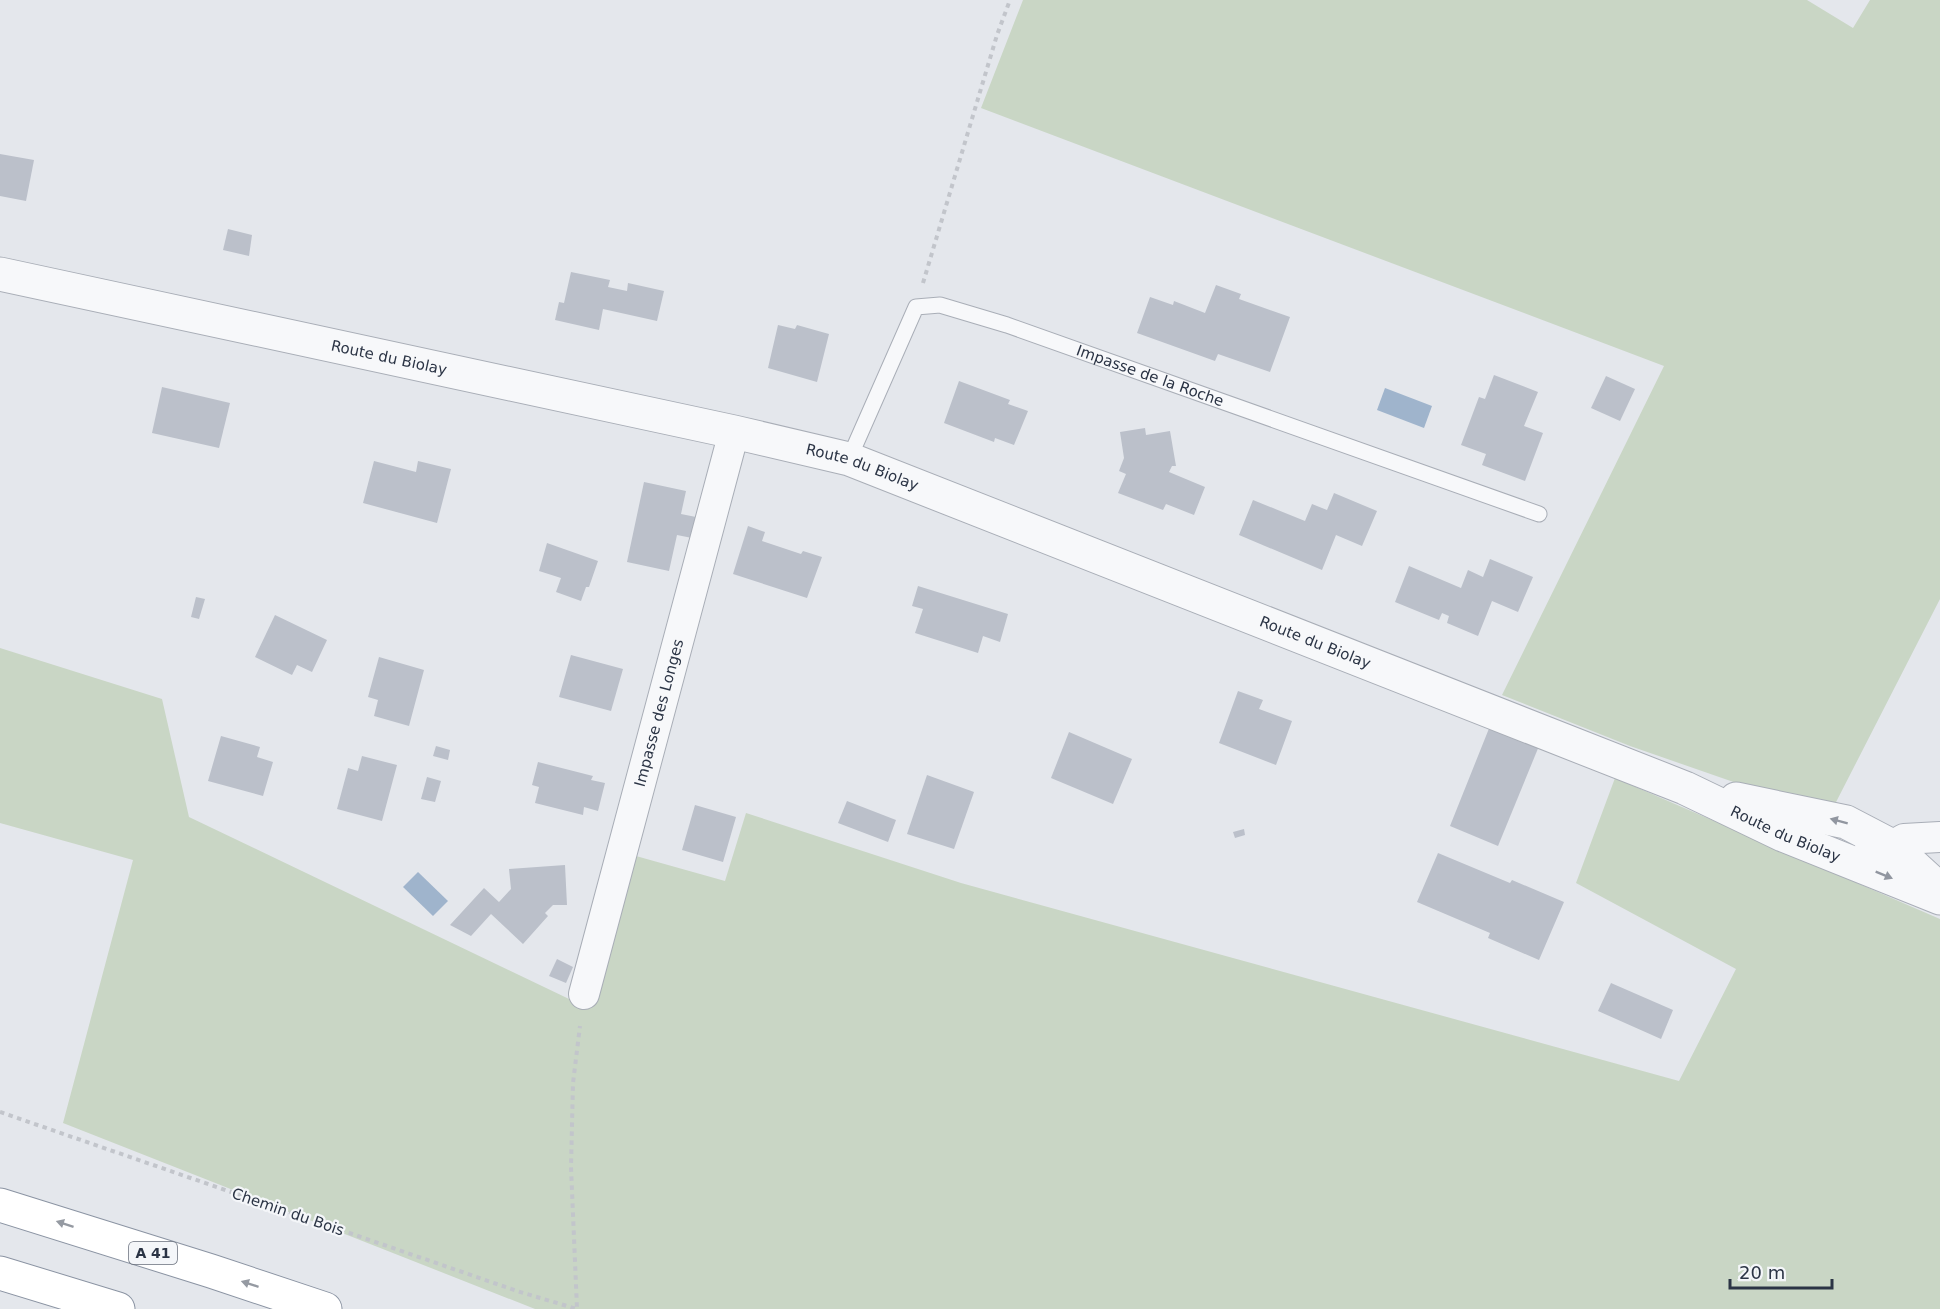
<svg xmlns="http://www.w3.org/2000/svg" width="1940" height="1309" viewBox="0 0 1940 1309" font-family="'DejaVu Sans',sans-serif">
<style>
.green{fill:#c9d6c5}
.water{fill:#9fb4cc}
.building{fill:#bbc0ca}
.lines{fill:none;stroke-linecap:round;stroke-linejoin:round}
.service-casing{stroke:#a9aeb7;stroke-width:17}
.minor-casing{stroke:#a9aeb7;stroke-width:32}
.tertiary-casing{stroke:#a9aeb7;stroke-width:35}
.motorway-casing{stroke:#8b94a3;stroke-width:35}
.path{stroke:#c2c5cb;stroke-width:4;stroke-dasharray:4.5 4.5;stroke-linecap:butt}
.service{stroke:#f7f8fa;stroke-width:15}
.minor{stroke:#f7f8fa;stroke-width:30}
.tertiary{stroke:#f7f8fa;stroke-width:33}
.motorway{stroke:#fff;stroke-width:33}
.oneway{fill:#9196a0}
.oneway2{fill:#959aa2}
.labels{text-anchor:middle;dominant-baseline:central;stroke-width:4.5;stroke-linejoin:round;paint-order:stroke}
.shield{fill:#f4f6f9;stroke:#676e7b;stroke-width:1.5}
.shield-label{font-size:14px;font-weight:bold;fill:#2b3445}
.street-label{font-size:15px;fill:#2b3445;stroke:#f4f6f9}
</style>
<rect width="100%" height="100%" fill="#e4e7ec"/>
<g class="green">
<polygon points="1023,0 1807,0 1853,28 1870,0 1940,0 1940,599 1833,808 1745,786 1630,746 1502,695 1664,366 981,108"/>
<polygon points="0,648 162,699 189,817 590,1009 636,856 725,881 746,813 961,883 1679,1081 1736,969 1576,883 1615,778 1940,919 1940,1309 535,1309 63,1123 133,860 0,823"/>
</g>
<g class="water">
<polygon points="1385,388 1432,406 1424,428 1377,410"/>
<polygon points="418,872 448,901 433,916 403,887"/>
</g>
<g class="building">
<polygon points="0,154 34,160 26,201 0,196"/>
<polygon points="228,229 252,235 249,256 223,250"/>
<polygon points="571,272 610,280 608,287 627,291 628,283 664,291 657,321 603,309 599,330 555,320 559,302 564,303"/>
<polygon points="1216,285 1241,294 1239,299 1290,317 1270,372 1218,354 1215,361 1137,333 1150,297 1173,305 1174,301 1205,313"/>
<polygon points="778,325 795,329 797,325 829,334 817,382 768,368"/>
<polygon points="1494,375 1538,392 1524,426 1543,433 1525,481 1482,465 1486,454 1461,445 1479,397 1485,399"/>
<polygon points="1606,376 1635,389 1620,421 1591,408"/>
<polygon points="959,381 1010,400 1008,404 1028,411 1014,445 995,438 994,442 944,423"/>
<polygon points="162,387 230,403 219,448 152,433"/>
<polygon points="1145,428 1146,435 1170,431 1176,466 1172,466 1169,472 1205,487 1194,515 1166,504 1163,510 1118,493 1126,474 1119,471 1124,458 1120,432"/>
<polygon points="374,461 416,472 418,461 451,469 437,523 363,503"/>
<polygon points="644,482 686,491 681,514 696,517 692,538 677,535 669,571 627,562"/>
<polygon points="1334,493 1377,511 1362,546 1336,535 1322,570 1239,535 1253,500 1305,521 1312,504 1327,510"/>
<polygon points="748,526 765,532 762,541 801,554 803,551 822,557 807,598 733,574"/>
<polygon points="547,543 598,561 589,587 586,587 581,601 556,592 561,578 539,571"/>
<polygon points="1490,559 1533,577 1518,612 1492,601 1478,636 1447,623 1449,616 1442,613 1439,620 1395,602 1409,566 1461,588 1468,570 1483,577"/>
<polygon points="918,586 1008,614 1000,642 983,636 978,653 915,633 923,609 912,606"/>
<polygon points="196,597 205,599 199,619 191,617"/>
<polygon points="275,615 327,640 312,672 297,665 292,675 255,657"/>
<polygon points="571,655 623,669 611,711 559,697"/>
<polygon points="379,657 424,670 409,726 374,716 378,700 368,697"/>
<polygon points="1238,691 1263,700 1259,709 1292,721 1276,765 1219,743"/>
<polygon points="1490,726 1539,746 1498,846 1450,826"/>
<polygon points="1069,732 1132,759 1113,804 1051,778"/>
<polygon points="221,736 260,747 257,757 273,762 263,796 208,781"/>
<polygon points="436,746 450,750 448,760 433,756"/>
<polygon points="362,756 397,765 382,821 337,809 348,768 358,771"/>
<polygon points="538,762 593,776 591,780 605,783 598,811 584,807 583,815 535,803 539,787 532,785"/>
<polygon points="927,775 974,792 954,849 907,834"/>
<polygon points="427,777 441,781 435,802 421,799"/>
<polygon points="847,801 896,820 888,842 838,823"/>
<polygon points="695,805 736,817 723,862 682,850"/>
<polygon points="1244,829 1245,835 1235,838 1233,832"/>
<polygon points="1438,853 1510,883 1512,880 1564,902 1539,960 1488,938 1490,933 1417,902"/>
<polygon points="565,865 567,905 553,905 545,913 548,916 523,944 491,914 471,936 450,925 484,888 499,902 511,889 509,869"/>
<polygon points="557,959 573,967 566,983 549,976"/>
<polygon points="1611,983 1673,1010 1661,1039 1598,1011"/>
</g>
<g class="lines">
<defs>
<g id="service">
<path id="s1" d="M 849,459 L 916,307 L 940,305 L 1007,325 L 1539,514"/>
</g>
<g id="minor">
<polyline points="1870,848 1892,846 1904,839 1940,837"/>
<path id="s2" d="M 584,994 L 734,432"/>
</g>
<g id="tertiary">
<path id="s3" d="M 0,274 L 734,432 L 849,459 L 1685,788 L 1783,835 L 1940,898"/>
<polyline points="1736,799 1846,822 1892,846 1940,890"/>
</g>
<g id="motorway">
<polyline points="0,1205 211,1271 325,1309"/>
<polyline points="0,1273 118,1309"/>
</g>
</defs>
<use href="#service" class="service-casing"/>
<use href="#minor" class="minor-casing"/>
<use href="#tertiary" class="tertiary-casing"/>
<use href="#motorway" class="motorway-casing"/>
<g class="path">
<polyline points="923,283 997,35 1010,0"/>
<polyline points="0,1112 517,1291 577,1309 571,1167 573,1083 580,1026"/>
</g>
<use href="#service" class="service"/>
<use href="#minor" class="minor"/>
<use href="#tertiary" class="tertiary"/>
<use href="#motorway" class="motorway"/>
</g>
<defs><path id="oneway-solid" d="M-6-.8H1V-3.2L6.5 0L1 3.2V.8H-6Z" transform="scale(1.5)"/></defs>
<g class="oneway">
<use href="#oneway-solid" transform="translate(1839 821) rotate(-165)"/>
<use href="#oneway-solid" transform="translate(1884 875) rotate(22)"/>
</g>
<g class="oneway2">
<use href="#oneway-solid" transform="translate(65 1224) rotate(-162)"/>
<use href="#oneway-solid" transform="translate(250 1284) rotate(-162)"/>
</g>
<g class="labels">
<rect class="shield" x="129" y="1242" width="48" height="22" rx="4.5"/>
<g class="shield-label">
<text x="153" y="1253">A 41</text>
</g>
<g class="street-label">
<text stroke="none"><textPath href="#s3" startOffset="398">Route du Biolay</textPath></text>
<text stroke="none"><textPath href="#s1" startOffset="412">Impasse de la Roche</textPath></text>
<text stroke="none"><textPath href="#s3" startOffset="884">Route du Biolay</textPath></text>
<text stroke="none"><textPath href="#s3" startOffset="1370">Route du Biolay</textPath></text>
<text stroke="none"><textPath href="#s2" startOffset="291">Impasse des Longes</textPath></text>
<text stroke="none"><textPath href="#s3" startOffset="1878">Route du Biolay</textPath></text>
<text transform="translate(288 1212) rotate(19)">Chemin du Bois</text>
</g>
</g>
<path d="M1730 1279v9h102v-9" fill="none" stroke="#2b3445" stroke-width="3"/>
<text x="1739" y="1279" font-size="18" fill="#2b3445" stroke="#f4f6f9" stroke-width="4.5" paint-order="stroke">20 m</text>
</svg>
